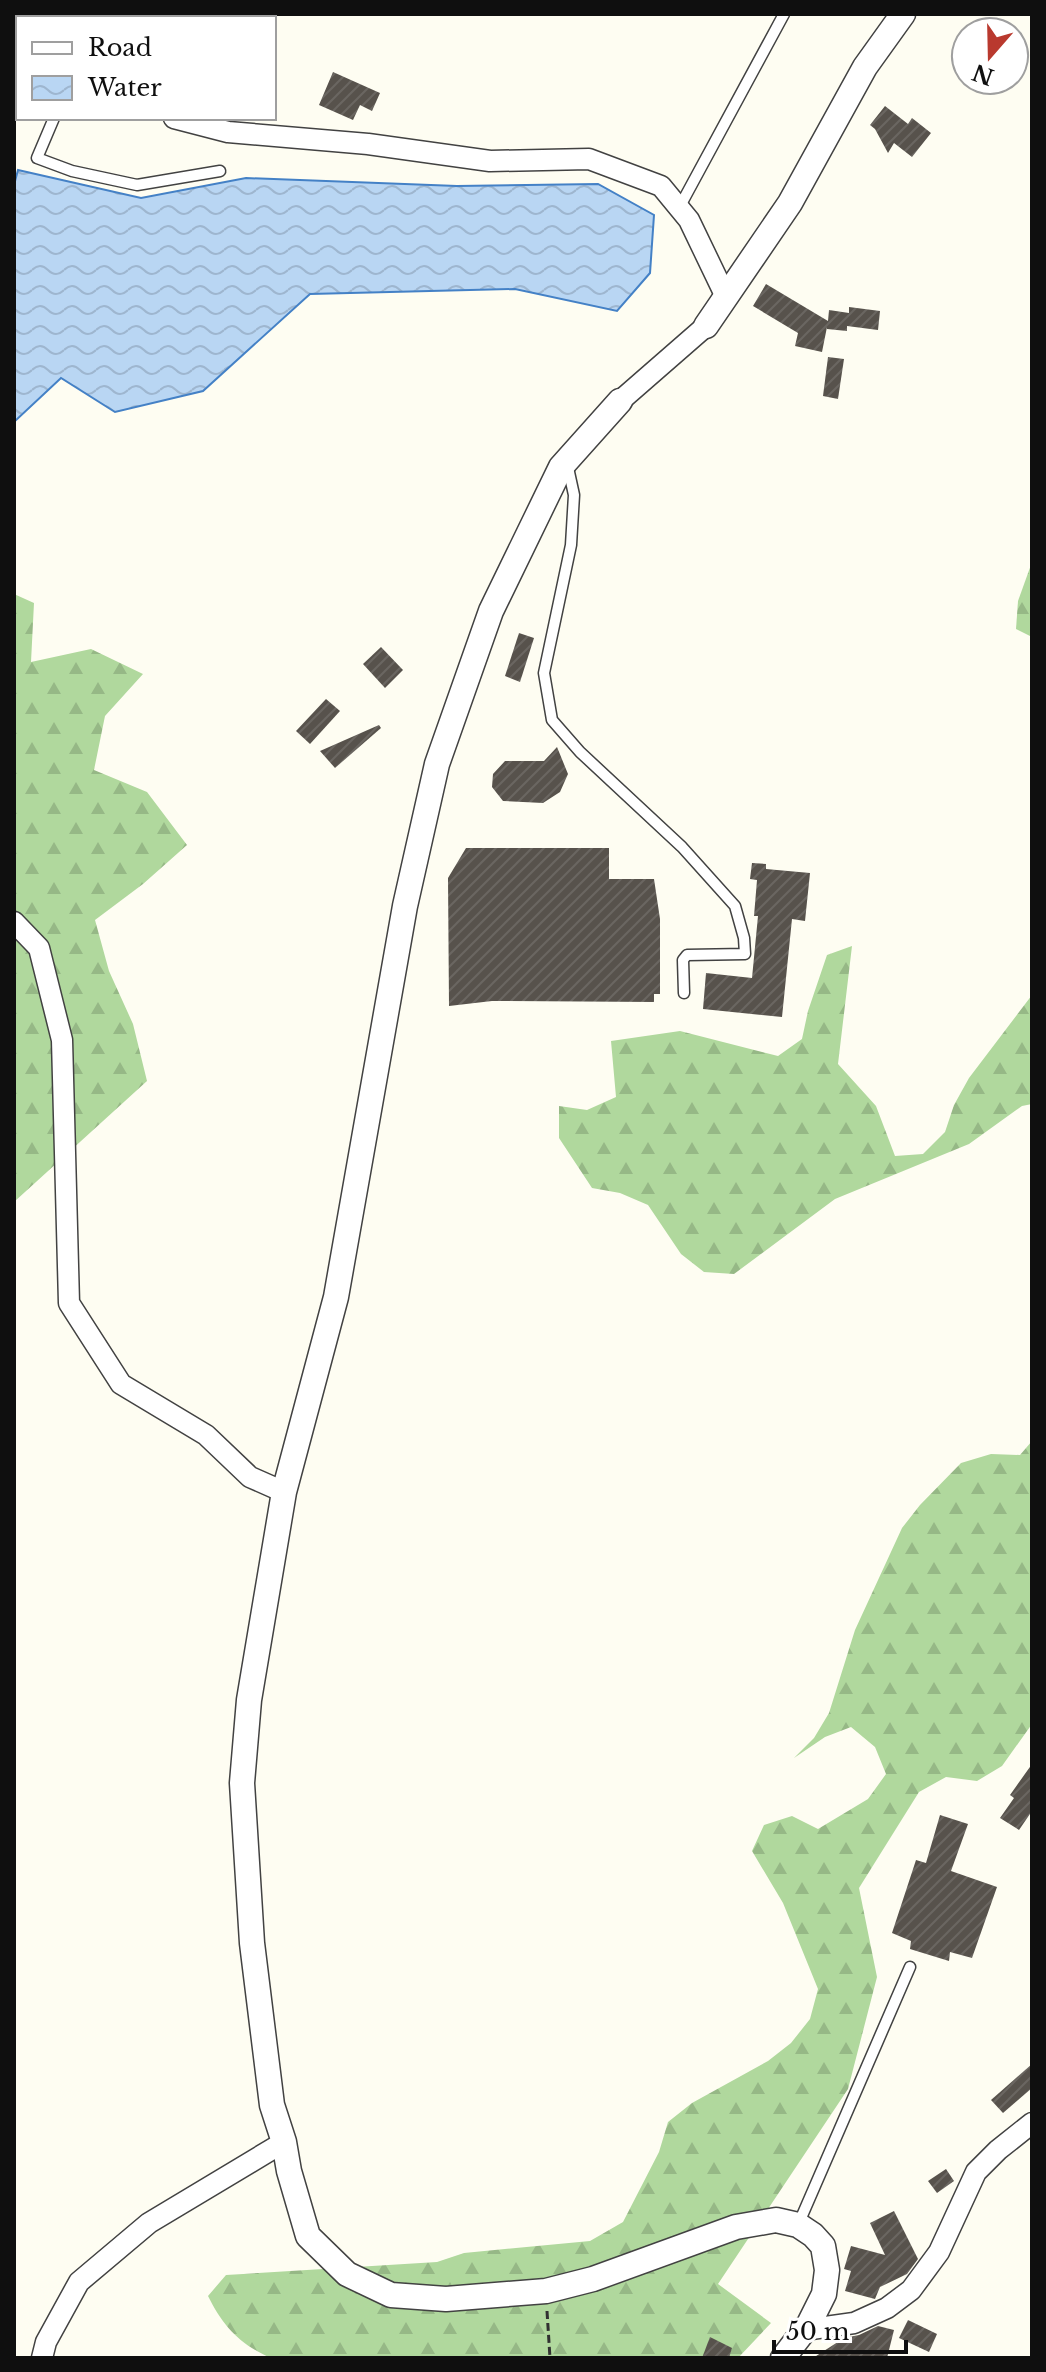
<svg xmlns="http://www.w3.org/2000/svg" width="1046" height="2372" viewBox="0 0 1046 2372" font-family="'Libre Baskerville',serif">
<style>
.forest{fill:url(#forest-firs)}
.water{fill:url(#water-waves);stroke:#4481c6;stroke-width:2}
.building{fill:url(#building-hatch)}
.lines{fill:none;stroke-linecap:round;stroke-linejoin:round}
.service-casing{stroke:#424242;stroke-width:13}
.minor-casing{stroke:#424242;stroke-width:23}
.tertiary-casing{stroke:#424242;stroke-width:27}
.path{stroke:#313131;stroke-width:3;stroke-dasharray:8 4;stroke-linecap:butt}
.service{stroke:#fff;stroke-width:10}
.minor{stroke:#fff;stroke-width:20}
.tertiary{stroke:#fff;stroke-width:24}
</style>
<defs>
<pattern id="forest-firs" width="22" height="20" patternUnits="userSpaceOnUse" patternTransform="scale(2)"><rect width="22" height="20" fill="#b0d89d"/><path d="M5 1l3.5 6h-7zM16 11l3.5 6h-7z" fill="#96b886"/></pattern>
<pattern id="water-waves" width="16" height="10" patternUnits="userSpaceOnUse" patternTransform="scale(2)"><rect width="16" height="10" fill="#b9d6f3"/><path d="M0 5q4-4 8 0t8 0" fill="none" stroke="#9eb6cf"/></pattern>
<pattern id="building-hatch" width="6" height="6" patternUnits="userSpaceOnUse" patternTransform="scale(2)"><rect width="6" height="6" fill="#57524c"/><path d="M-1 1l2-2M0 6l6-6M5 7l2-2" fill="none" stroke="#6a6661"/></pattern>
</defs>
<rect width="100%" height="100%" fill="#fefdf2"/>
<g class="forest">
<polygon points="1032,562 1032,637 1016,629 1018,601"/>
<polygon points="14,594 34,603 31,662 91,649 143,674 105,716 94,770 147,792 187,845 143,884 95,920 109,971 133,1024 147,1081 14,1202"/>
<polygon points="852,946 838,1064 876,1106 895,1156 923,1154 945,1132 954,1105 969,1078 1032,995 1032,1104 1022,1106 969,1144 835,1199 734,1274 704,1272 681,1254 648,1205 620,1193 592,1188 559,1138 559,1106 587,1110 616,1097 611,1041 680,1031 778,1056 802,1039 808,1011 827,955"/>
<path d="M 1032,1441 L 1032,1724 L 1002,1766 L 977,1781 L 946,1777 L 919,1792 L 859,1888 L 877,1977 L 848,2089 L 718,2284 L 771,2323 L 738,2358 L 271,2358 C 239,2344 223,2326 208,2296 L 226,2275 L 437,2262 L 464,2253 L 590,2241 L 623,2222 L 659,2152 L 668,2122 L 692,2103 L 768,2061 L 791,2043 L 810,2019 L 818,1989 L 783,1903 L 752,1851 L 764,1825 L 792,1816 L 818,1829 L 868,1799 L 886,1774 L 875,1747 L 851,1727 L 825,1737 L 794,1758 L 814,1738 L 829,1713 L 855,1630 L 902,1528 L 920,1505 L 961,1463 L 991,1454 L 1020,1455 Z"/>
</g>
<polygon class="water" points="18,170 141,198 246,178 457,186 598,184 654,215 650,273 617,311 515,289 310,294 203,391 115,412 61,378 14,422 14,185"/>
<g class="building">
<polygon points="333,72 380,93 372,111 360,105 353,120 319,105"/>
<polygon points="885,106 908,124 912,118 931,133 912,157 894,143 888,153 875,129 870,125"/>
<polygon points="766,284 828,321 829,310 849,313 849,307 880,311 878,330 847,326 847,331 827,329 827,327 822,352 795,346 798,333 753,306"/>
<polygon points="828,357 844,359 838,399 823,396"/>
<polygon points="519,633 534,638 520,682 505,676"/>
<polygon points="381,647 403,670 385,688 363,664"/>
<polygon points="326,699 340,711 310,744 296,731"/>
<polygon points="379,725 381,728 335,768 320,751"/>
<polygon points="557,747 568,774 560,792 543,803 503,801 492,787 493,774 505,761 544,761"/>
<polygon points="466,848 609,848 609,879 654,879 660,919 660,994 654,994 654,1002 492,1001 449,1006 448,878"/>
<polygon points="752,863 766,864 766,869 810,873 805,921 792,919 782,1017 703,1009 706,973 752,978 758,916 754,916 757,880 750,879"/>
<polygon points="1032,1764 1032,1811 1019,1830 1000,1818 1014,1798 1010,1795"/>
<polygon points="940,1815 968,1824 951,1871 997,1887 972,1958 950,1952 949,1961 910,1949 911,1941 892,1933 916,1860 926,1863"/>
<polygon points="1032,2064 1032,2088 1003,2113 991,2100"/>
<polygon points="946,2169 954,2181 937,2193 928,2181"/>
<polygon points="894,2211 918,2259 907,2274 880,2287 875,2299 845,2291 851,2271 844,2269 851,2246 885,2255 870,2223"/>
<polygon points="908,2320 937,2334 929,2352 899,2338"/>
<polygon points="878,2326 894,2330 887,2358 813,2358 844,2338 859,2335"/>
<polygon points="710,2337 732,2348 729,2358 702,2358"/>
</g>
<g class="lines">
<defs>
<g id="service">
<polyline points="94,18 96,14"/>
<polyline points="54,118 37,158 72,171 137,185 220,171"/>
<polyline points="679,208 784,14"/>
<polyline points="567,463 574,495 571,545 544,673 552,720 580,752 682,847 735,906 744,938 745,954 687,955 683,960 684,993"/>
<polyline points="798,2225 910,1967"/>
</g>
<g id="minor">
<polyline points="174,118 228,132 368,144 490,161 589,159 661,186 689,220 726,297"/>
<polyline points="620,401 706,326"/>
<polyline points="14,922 39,948 62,1040 69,1303 121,1384 206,1435 250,1477 284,1492"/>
<polyline points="804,2330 854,2323 887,2308 911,2290 939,2252 976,2172 998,2150 1032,2123"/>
<polyline points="42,2358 46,2342 79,2282 149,2223 284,2142"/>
</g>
<g id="tertiary">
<polyline points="706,326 790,203 865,67 903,14"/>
<polyline points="620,401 561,467 491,611 437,764 405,906 336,1297 284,1492 249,1700 242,1783 252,1943 272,2105 284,2142 289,2171 308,2236 347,2274 391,2295 446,2299 546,2291 593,2279 736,2227 776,2220 798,2225 813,2235 823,2246 827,2270 824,2294 809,2324 783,2358"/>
</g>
</defs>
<use href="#service" class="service-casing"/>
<use href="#minor" class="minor-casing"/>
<use href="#tertiary" class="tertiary-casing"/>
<polyline class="path" points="547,2311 550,2358"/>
<use href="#service" class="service"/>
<use href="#minor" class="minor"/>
<use href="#tertiary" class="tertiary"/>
</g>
<rect width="1046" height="2372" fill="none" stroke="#0f0f0f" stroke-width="32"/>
<rect x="16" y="16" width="260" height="104" fill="#ffffff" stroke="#9f9f9f" stroke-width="2"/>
<rect x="32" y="42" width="40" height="12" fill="#ffffff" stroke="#9f9f9f" stroke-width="2"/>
<text x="88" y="56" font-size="24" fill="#0f0f0f">Road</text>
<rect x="32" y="76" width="40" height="24" fill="url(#water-waves)" stroke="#9f9f9f" stroke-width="2"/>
<text x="88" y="96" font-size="24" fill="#0f0f0f">Water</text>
<g transform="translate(990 56) rotate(200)"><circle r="38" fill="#ffffff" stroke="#9f9f9f" stroke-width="2"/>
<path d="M0-6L14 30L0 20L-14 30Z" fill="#b9392e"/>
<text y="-12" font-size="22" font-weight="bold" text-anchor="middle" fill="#0f0f0f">N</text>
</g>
<path d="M774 2340v12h132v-12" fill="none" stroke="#0f0f0f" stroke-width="4"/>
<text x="786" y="2340" font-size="24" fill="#0f0f0f" stroke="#ffffff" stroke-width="6" paint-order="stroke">50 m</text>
</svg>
